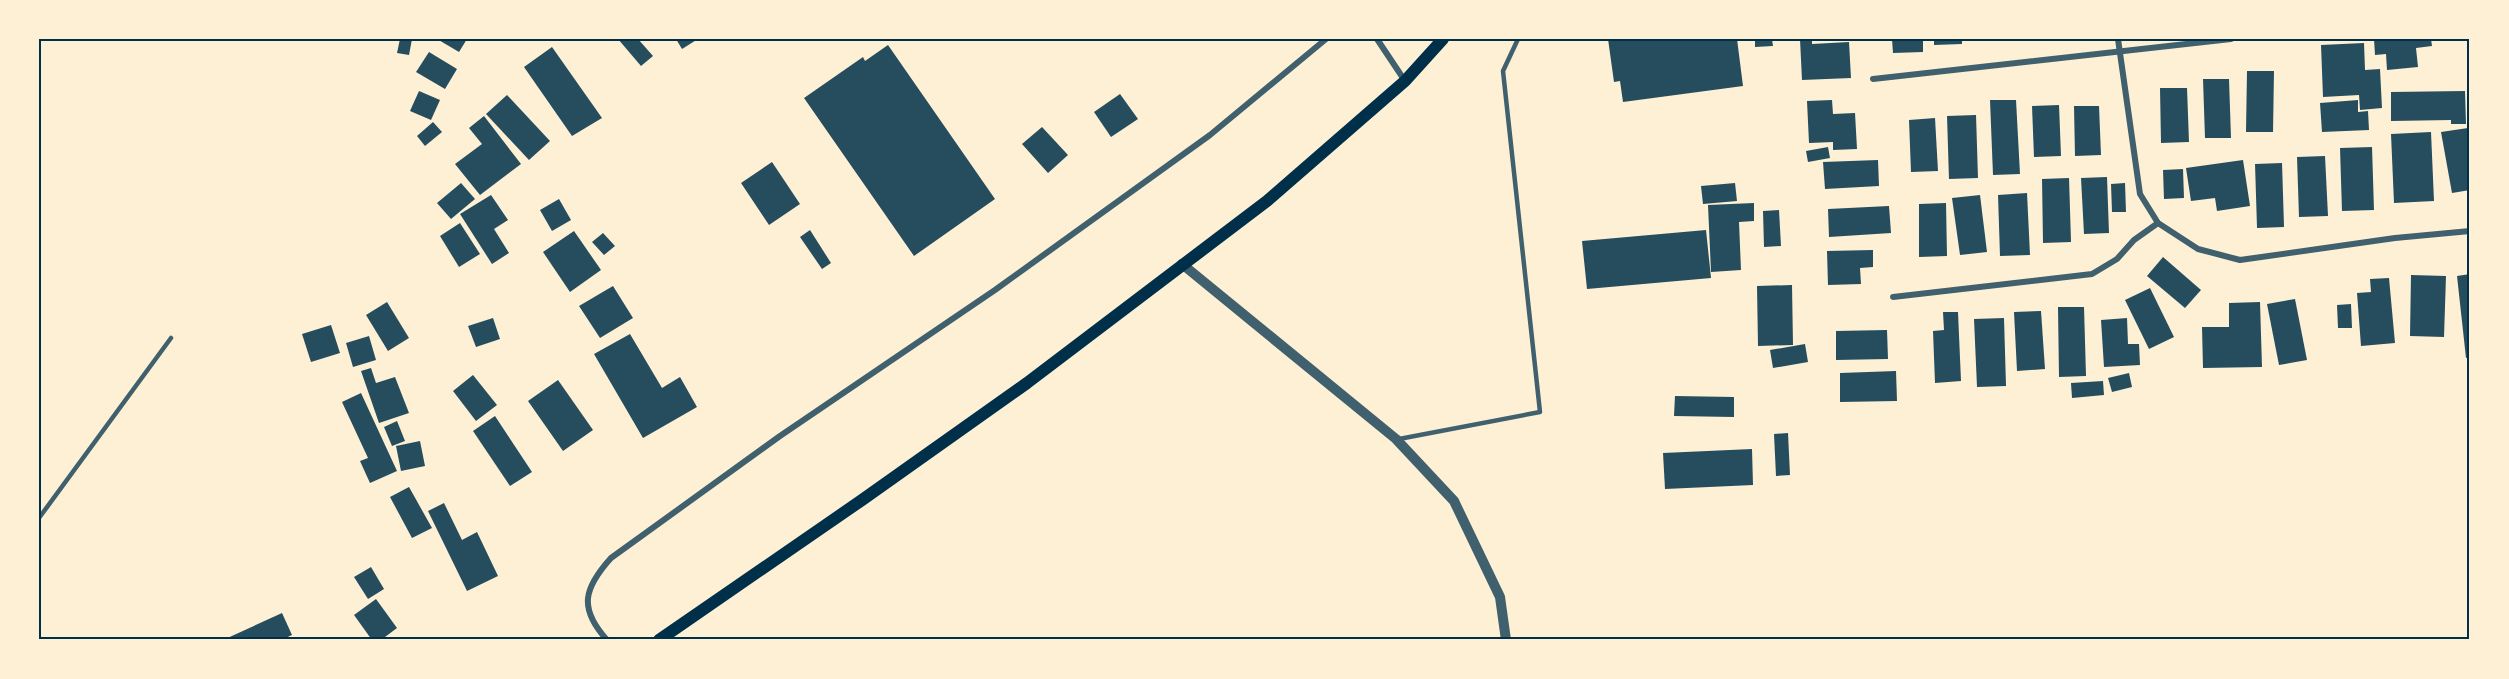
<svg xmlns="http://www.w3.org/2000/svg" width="2509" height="679" viewBox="0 0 2509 679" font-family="'DejaVu Sans',sans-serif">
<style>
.building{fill:#264d5e}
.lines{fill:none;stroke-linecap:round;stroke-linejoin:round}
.service{stroke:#3f606c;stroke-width:4.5}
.minor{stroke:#3f606c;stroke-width:6}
.tertiary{stroke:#3f606c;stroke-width:10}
.secondary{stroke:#003049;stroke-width:12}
.neatline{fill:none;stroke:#003049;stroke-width:2}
</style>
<rect width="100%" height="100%" fill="#fdf0d5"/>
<g class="building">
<polygon points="400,39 412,39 409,55 397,53"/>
<polygon points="437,39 467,39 459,52"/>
<polygon points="618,39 638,39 653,56 641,66"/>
<polygon points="676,39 698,39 682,49"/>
<polygon points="1608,39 1737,39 1743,86 1623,102 1620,81 1614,82"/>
<polygon points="1755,39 1772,39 1773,46 1755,47"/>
<polygon points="1800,39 1812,39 1812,44 1849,42 1851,78 1802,80"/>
<polygon points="1892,39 1923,39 1923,52 1893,53"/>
<polygon points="1934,39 1962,39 1962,44 1934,45"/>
<polygon points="2374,39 2431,39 2432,46 2416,48 2418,67 2387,70 2386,54 2375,55"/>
<polygon points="2364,43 2365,70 2380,69 2382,108 2360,110 2359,95 2323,97 2321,45"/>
<polygon points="888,45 995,199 914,256 804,98 863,57 865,61"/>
<polygon points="552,47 602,118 572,136 524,67"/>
<polygon points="429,52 457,69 445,89 416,72"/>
<polygon points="2247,71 2274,71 2273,132 2246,132"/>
<polygon points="2203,79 2229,79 2231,138 2205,138"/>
<polygon points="2160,88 2187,88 2189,142 2161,143"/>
<polygon points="419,91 440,100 431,120 410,111"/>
<polygon points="2465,91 2466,124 2451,124 2451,120 2391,121 2391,92"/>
<polygon points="1120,94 1138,119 1111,137 1094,112"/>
<polygon points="507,95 550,141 529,160 486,114"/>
<polygon points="1832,100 1833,114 1855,113 1857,149 1833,150 1833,142 1809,143 1807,101"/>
<polygon points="1990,100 2016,100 2020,174 1993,175"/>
<polygon points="2358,100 2358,112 2368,111 2369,130 2322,132 2320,103"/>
<polygon points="2059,105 2061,156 2034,157 2032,106"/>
<polygon points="2074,106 2099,106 2101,155 2075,156"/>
<polygon points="1976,115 1978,178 1949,179 1947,116"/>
<polygon points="484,116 521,164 480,195 455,164 482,144 469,128"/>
<polygon points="1935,118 1938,171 1911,172 1909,120"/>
<polygon points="433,122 442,132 425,146 417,136"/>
<polygon points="1042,127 1068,155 1048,173 1022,144"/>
<polygon points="2468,128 2470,190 2452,193 2441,132"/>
<polygon points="2431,132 2434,201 2394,203 2391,134"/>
<polygon points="1828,147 1830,158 1808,162 1806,151"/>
<polygon points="2372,147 2374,210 2342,211 2340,148"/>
<polygon points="2325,156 2328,216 2299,217 2297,157"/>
<polygon points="1878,160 1879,186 1825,189 1823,162"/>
<polygon points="2243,160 2250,206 2217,211 2215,198 2191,201 2186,168"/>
<polygon points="772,162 800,204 769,225 741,183"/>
<polygon points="2282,163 2284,227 2257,228 2255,164"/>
<polygon points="2183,169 2184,198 2164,199 2163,170"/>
<polygon points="2107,177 2109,233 2084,234 2081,178"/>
<polygon points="2069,178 2071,242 2043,243 2042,179"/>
<polygon points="461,183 475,199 451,219 437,203"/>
<polygon points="1735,183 1737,201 1703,204 1701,186"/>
<polygon points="2125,183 2126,212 2112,212 2111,184"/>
<polygon points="2027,193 2030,255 2000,256 1998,195"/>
<polygon points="491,195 508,220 494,229 509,253 492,264 460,214"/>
<polygon points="1980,195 1987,252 1960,255 1952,198"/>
<polygon points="559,199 571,220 552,231 540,210"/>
<polygon points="1754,203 1754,221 1739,222 1741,270 1711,272 1708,205"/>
<polygon points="1946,203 1947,256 1919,257 1919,204"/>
<polygon points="1889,206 1891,233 1829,237 1828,209"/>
<polygon points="1779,210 1781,246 1764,247 1763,211"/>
<polygon points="460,223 480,254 459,267 440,236"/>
<polygon points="810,230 831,263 822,269 800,237"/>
<polygon points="1706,230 1711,278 1587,289 1582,241"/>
<polygon points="574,231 601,270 570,292 543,252"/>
<polygon points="603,233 615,246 604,255 592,242"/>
<polygon points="1873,250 1873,267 1860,268 1861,284 1828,285 1827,251"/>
<polygon points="2163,257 2201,290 2185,308 2147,276"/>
<polygon points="2470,274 2470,357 2466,358 2457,276"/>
<polygon points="2411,275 2446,276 2444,337 2410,336"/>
<polygon points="2389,278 2395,343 2361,346 2357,293 2371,292 2370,279"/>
<polygon points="1792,285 1793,345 1758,346 1757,286"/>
<polygon points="613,286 633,318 600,338 579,306"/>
<polygon points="2150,288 2174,337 2149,349 2125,300"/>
<polygon points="2295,299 2307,360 2279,365 2267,304"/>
<polygon points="387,302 409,338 388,351 366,315"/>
<polygon points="2260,302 2262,367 2203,368 2202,327 2229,327 2229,303"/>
<polygon points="2351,304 2352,328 2338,328 2337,305"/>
<polygon points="2058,307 2084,307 2086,376 2059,377"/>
<polygon points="2041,311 2045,369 2017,371 2014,312"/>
<polygon points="1943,312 1958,312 1961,381 1935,383 1933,331 1944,330"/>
<polygon points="493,318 500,339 476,347 468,326"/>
<polygon points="2004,318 2006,386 1977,387 1974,319"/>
<polygon points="2127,318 2128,344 2139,344 2140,365 2104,367 2101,320"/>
<polygon points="331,325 340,353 311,362 302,334"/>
<polygon points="1887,330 1888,359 1836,360 1836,331"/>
<polygon points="630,334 662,388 680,377 697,407 643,438 594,354"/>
<polygon points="369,336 376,360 353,367 346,343"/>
<polygon points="1805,344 1808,362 1773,368 1770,350"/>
<polygon points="371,368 376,383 395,377 409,413 379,423 361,371"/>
<polygon points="1896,371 1897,401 1840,402 1840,373"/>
<polygon points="2129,373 2132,387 2112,392 2108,378"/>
<polygon points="473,375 497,405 476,421 453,391"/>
<polygon points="558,380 593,430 563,451 528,401"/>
<polygon points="2103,381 2104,395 2072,398 2071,383"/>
<polygon points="361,393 397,471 370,483 360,461 368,458 342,402"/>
<polygon points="1675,396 1734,397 1734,417 1674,416"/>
<polygon points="495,416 532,472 510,486 473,431"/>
<polygon points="397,421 405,441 392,446 384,427"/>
<polygon points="1788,433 1790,475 1776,476 1774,434"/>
<polygon points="420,441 425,466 401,471 396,446"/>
<polygon points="1752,449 1753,485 1665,489 1663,453"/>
<polygon points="409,487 432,528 412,538 390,497"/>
<polygon points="444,503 462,540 477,532 498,576 467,591 428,511"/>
<polygon points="371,567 384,589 368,599 354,577"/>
<polygon points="376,599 397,628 381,640 372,640 354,615"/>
<polygon points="282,613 292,635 281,640 223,640"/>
</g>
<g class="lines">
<g class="service">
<polyline points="1399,439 1540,412 1503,71 1518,39"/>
<polyline points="39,518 171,338"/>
</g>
<g class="minor">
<polyline points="1377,39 1405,81"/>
<polyline points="2118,39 2140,194 2158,223 2198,249 2240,260 2395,238 2470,231"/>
<polyline points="1873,79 2231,39"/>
<polyline points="1893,297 2092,274 2117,259 2134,240 2158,223"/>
<path d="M 607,640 C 578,608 584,588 611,558 L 780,436 L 995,290 L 1210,135 L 1326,39"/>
</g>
<polyline class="tertiary" points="1182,264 1396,439 1454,501 1500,597 1506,640"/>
<polyline class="secondary" points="659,640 862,500 1027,383 1267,201 1405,81 1443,39"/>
</g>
<rect width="2509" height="679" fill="none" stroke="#fdf0d5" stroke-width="81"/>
<rect x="40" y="40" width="2428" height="598" class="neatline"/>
</svg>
